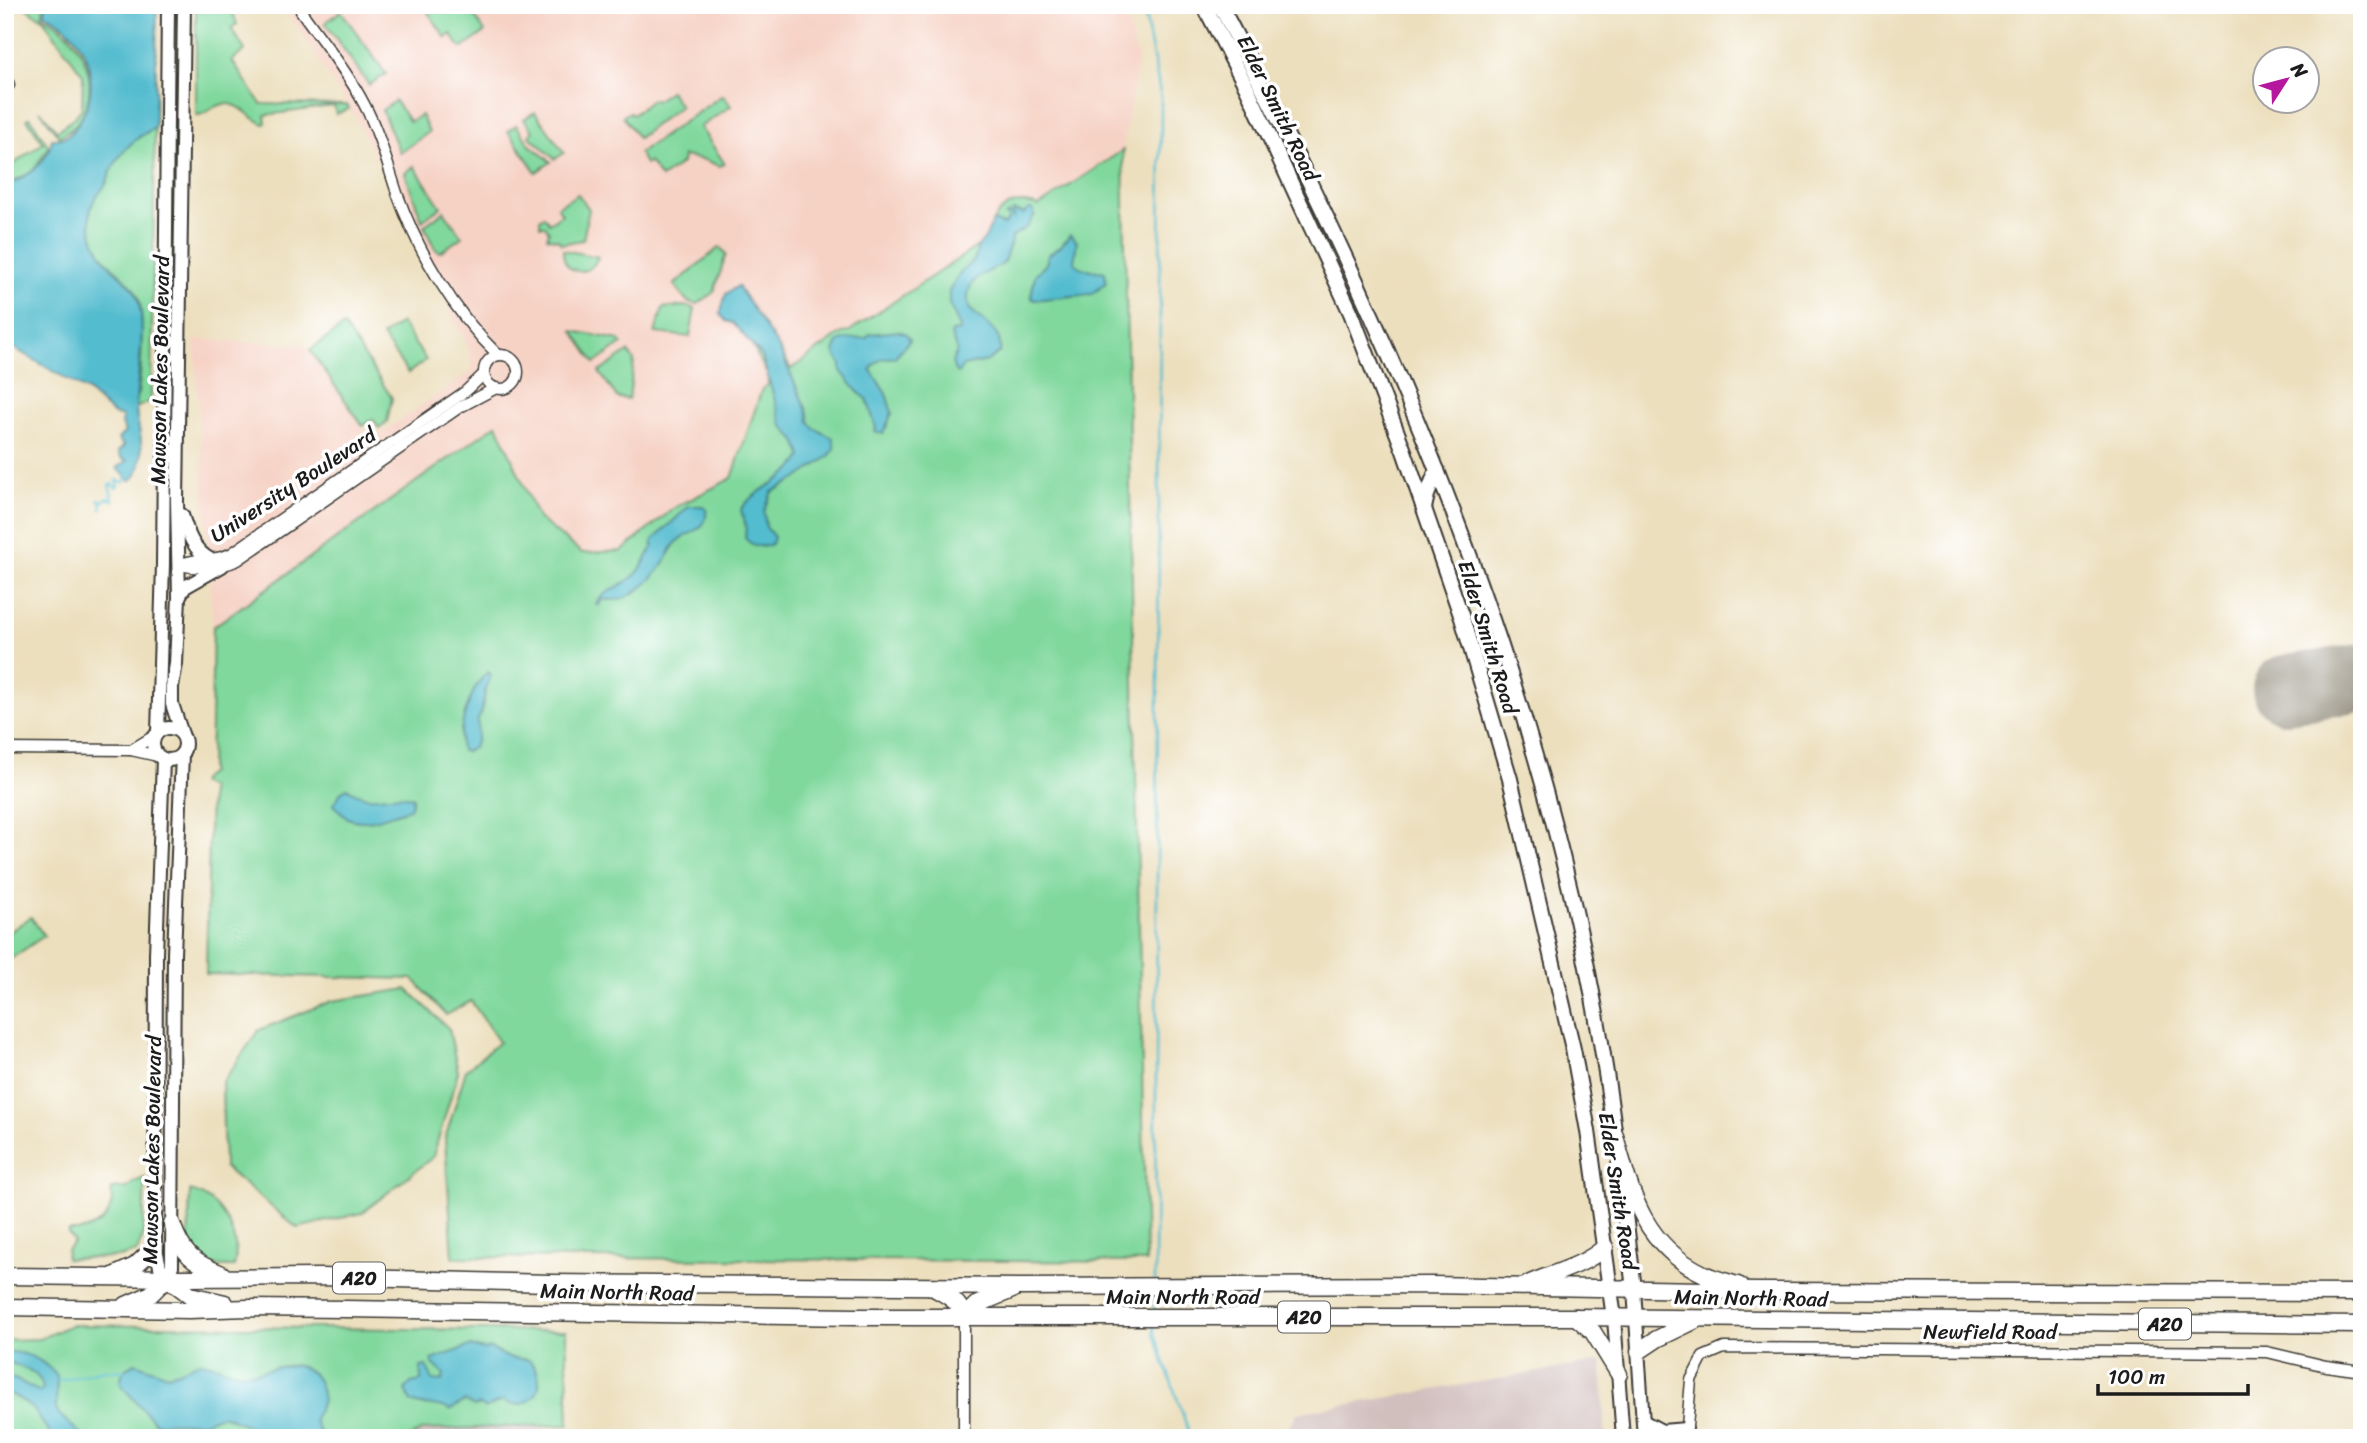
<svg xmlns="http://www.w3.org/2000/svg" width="2367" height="1443" viewBox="0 0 2367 1443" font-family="Sriracha,sans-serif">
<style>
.built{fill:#f6d2c4}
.industrial{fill:#d1bfbe}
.green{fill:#80d89d;stroke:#4e7a5c;stroke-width:2}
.water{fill:#52bccf;stroke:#376c76;stroke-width:2}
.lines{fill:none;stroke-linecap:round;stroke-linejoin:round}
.stream{stroke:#52bccf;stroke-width:2.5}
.runway{stroke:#847e6c;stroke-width:68}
.minor-casing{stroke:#3b3934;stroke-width:13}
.tertiary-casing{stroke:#3b3934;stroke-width:16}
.primary-casing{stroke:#3b3934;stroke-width:18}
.trunk-casing{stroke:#3b3934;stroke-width:19}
.minor{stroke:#fff;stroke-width:10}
.tertiary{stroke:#fff;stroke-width:12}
.primary{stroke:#fff;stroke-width:14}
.trunk{stroke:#fff;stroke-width:16}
.labels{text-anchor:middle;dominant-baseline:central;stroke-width:7;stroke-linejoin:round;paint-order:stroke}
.shield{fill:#fff;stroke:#606060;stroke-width:2}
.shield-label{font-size:19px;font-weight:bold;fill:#1c1c1c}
.street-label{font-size:21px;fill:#1c1c1c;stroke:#fff}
</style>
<rect width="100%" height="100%" fill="#fff"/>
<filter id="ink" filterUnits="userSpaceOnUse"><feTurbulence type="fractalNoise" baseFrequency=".0143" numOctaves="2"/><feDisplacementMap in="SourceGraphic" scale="14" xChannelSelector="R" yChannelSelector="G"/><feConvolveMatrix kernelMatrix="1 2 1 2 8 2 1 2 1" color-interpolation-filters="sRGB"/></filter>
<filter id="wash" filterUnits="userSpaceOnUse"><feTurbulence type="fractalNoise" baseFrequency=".00686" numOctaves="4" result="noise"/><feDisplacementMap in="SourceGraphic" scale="28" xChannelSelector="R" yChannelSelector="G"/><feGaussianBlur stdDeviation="1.57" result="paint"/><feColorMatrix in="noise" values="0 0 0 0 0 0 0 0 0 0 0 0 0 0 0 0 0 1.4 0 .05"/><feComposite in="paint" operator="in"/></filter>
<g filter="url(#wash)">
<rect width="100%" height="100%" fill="#ecdfbd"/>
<polygon class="built" points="283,5 1123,5 1138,60 1123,150 762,389 732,478 622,551 582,553 538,518 497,424 213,627 194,339 305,345 371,440 473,370 469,349 356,118"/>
<g class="industrial">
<polygon points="1602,1361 1605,1438 1283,1438 1297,1413"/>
<polygon points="544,1424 544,1438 409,1438 423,1430"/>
</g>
<g class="green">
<path d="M 21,5 L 39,5 L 44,8 L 42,16 C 84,33 107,91 73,128 C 69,131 63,134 59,137 L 40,110 L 57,131 L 74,118 L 82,108 L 83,75 L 43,19 Z"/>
<path d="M 196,5 L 234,5 L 231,8 L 237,24 L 231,28 L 245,50 L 232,61 L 261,104 L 347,105 L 349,109 L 336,114 L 334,106 L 265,115 L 266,123 L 264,124 C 247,117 238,98 217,106 C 208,109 205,116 196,115 Z"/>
<polygon points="423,5 467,5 485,32 463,48 460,47 451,34 446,38"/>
<polygon points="341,11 386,74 369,85 325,23"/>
<polygon points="670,91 680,106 638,138 623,116 630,112 633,115 652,99 655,101"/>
<polygon points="723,95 731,106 700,127 725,164 719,166 705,160 683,156 682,163 661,178 649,162 645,164 639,153"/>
<polygon points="395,101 410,122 421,115 429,132 400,153 382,110"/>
<polygon points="535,112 564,153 555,159 529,136 533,131 524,119"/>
<polygon points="30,117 49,147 32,172 5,186 5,170 43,143 27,119"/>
<polygon points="516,125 530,145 551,162 536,172 508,131"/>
<path d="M 155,128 L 151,401 L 138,407 L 136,404 C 141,385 145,313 138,296 C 130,278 109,269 99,251 C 90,236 85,210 97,195 C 100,190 105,188 107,182 C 110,176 111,168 114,162 C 122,147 141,134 155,128 Z"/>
<path d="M 1123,150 L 1146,1262 L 453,1257 L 445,1139 L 466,1070 L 499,1042 L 471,1001 L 446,1015 L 413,979 L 206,974 L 210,788 L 200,783 L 202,779 L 210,773 L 213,627 L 497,424 L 538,518 L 582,553 L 622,551 L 674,508 L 732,478 L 762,389 L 768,385 L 767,374 L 749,339 L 762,356 L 771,382 L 788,371 L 779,348 L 791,369 L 842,333 L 848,332 L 1032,210 L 1029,209 L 1023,214 L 1019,212 L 1015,219 L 1009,219 L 1005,225 L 993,221 C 1005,202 1019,200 1039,206 Z"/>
<polygon points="414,166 441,207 422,221 405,173"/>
<polygon points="578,194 589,209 583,240 561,244 559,240 547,237 549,231 545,226 540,226 540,219 544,216 549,223 562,214 557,207"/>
<polygon points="444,211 462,237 440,252 435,249 424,226"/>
<polygon points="720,247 726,254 714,292 698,304 688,302 674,285"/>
<path d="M 563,250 L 598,257 C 590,279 562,274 563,250 Z"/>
<polygon points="683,306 695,308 690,337 655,333 663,308"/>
<polygon points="401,323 426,360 408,373 382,336"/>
<polygon points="344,326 392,398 387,422 379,428 373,419 363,426 310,350"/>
<polygon points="573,331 619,340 622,344 595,363"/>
<polygon points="628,352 634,360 629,399 618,398 599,372"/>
<polygon points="31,917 44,936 6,962 5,935"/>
<polygon points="407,989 449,1029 458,1072 433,1157 362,1213 297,1228 224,1167 222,1083 259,1030 332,1001"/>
<path d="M 145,1178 L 143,1236 L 137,1252 L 119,1257 L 66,1259 L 67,1250 L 74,1242 L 68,1233 L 69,1231 C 86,1232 107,1224 111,1206 C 113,1201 111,1194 112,1189 L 127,1188 L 134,1182 Z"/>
<path d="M 190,1191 C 221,1198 242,1237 234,1267 C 208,1268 204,1262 188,1244 Z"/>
<polygon points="71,1325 566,1331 569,1425 423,1430 409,1438 33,1438 30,1434 24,1438 11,1438 5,1430 5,1340 39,1339"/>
</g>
<g class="water">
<path d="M 46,5 L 157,5 L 155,128 C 131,139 116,156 107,181 C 104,191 93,196 91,208 C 87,228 97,252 111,267 C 120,277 134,284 138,299 C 147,327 137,375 136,405 C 136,423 144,440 141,458 C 140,467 138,476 130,481 L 117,468 L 127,461 L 121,458 L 118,452 L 124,446 L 118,439 L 125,432 L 122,424 L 123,417 L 113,414 L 89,392 L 5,343 L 5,186 C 27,178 48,163 52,139 C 64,140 72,134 78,124 C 105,84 87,33 45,14 Z"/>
<path d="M 1029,209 L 1032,209 L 1035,214 L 1027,227 L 1013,236 L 1003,264 C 984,275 963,277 969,308 C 982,322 1003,330 1000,352 L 987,361 L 963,366 L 958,373 L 955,371 L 952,362 L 957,351 L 951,335 L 952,332 L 960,331 L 960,327 L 949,304 L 949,291 L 962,271 L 975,259 L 978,246 L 985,239 L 993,221 L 1004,225 L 1009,219 L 1006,215 L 1009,213 L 1014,218 L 1013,211 L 1023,214 Z"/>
<path d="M 1070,235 L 1077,241 L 1074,262 C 1081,271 1095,270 1105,272 L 1106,283 L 1092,294 L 1034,300 L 1031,297 L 1035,275 L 1046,264 L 1048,255 L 1061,246 Z"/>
<path d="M 738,286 L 779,348 L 808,413 L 809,421 L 814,428 L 833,438 L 835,449 L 828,457 L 798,478 L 772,492 L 764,512 L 766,527 L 774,537 L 772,544 C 762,548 752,547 745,538 L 746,527 L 741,510 C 755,487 788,482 802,456 L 796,441 L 782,425 L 762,356 L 733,323 L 726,321 L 720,314 L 726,294 Z"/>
<polygon points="899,331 906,334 910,340 895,357 881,359 872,367 871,370 886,394 892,413 883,434 874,431 876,428 867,399 857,391 841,371 841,365 834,352 838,342 847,339 866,338 870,334"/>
<path d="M 689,506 L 702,506 L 706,509 C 709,532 689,530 676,543 C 671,548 668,556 665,562 C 651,582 628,605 603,599 L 598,606 L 596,604 C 604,589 624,587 636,574 C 643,567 647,555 654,546 L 652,544 L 654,539 Z"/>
<path d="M 488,672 L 491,675 L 485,692 L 481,714 L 478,719 L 477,740 L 474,747 L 465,752 L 461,750 C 457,729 471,686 488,672 Z"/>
<path d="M 347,788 C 373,807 387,790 413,797 L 410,809 C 392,813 369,826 350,819 C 344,817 339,809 333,804 L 342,791 Z"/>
<path d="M 470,1346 L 484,1350 L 490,1348 L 509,1358 L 529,1360 C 536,1368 540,1375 539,1385 C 537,1400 524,1406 510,1404 C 501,1402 510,1399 499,1402 C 494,1403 491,1407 485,1408 L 480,1405 L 474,1407 L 465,1401 L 450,1410 C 436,1402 425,1409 411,1402 L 405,1390 L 411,1383 L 421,1381 L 421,1367 L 426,1366 L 433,1380 L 442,1381 L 444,1374 L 433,1364 L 432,1360 Z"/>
<path d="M 5,1352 C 27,1351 43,1359 57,1376 L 56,1409 L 60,1415 L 85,1438 L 53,1438 L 34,1410 L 18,1398 L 5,1391 L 5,1377 L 15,1379 L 40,1392 L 43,1388 C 40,1370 20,1367 5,1361 Z"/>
<path d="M 200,1362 C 217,1363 231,1374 247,1373 C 270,1372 300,1353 317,1379 C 320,1384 323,1394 322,1400 C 321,1407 316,1412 314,1420 L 322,1438 L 266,1438 L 251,1427 L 225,1416 L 218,1416 L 204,1422 L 155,1423 L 121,1385 C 119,1374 125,1368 135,1363 L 168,1375 Z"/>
</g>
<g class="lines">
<g class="stream">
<polyline points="1143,5 1161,98 1155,1281"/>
<polyline points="101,509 102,503 98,499 103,501 107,498 113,500 109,485 112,484 116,488 118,486 116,480 124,482 126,478"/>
<polyline points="1154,1313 1155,1291"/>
<polyline points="1154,1323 1154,1333 1191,1438"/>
<polyline points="58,1381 104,1370 124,1371"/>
</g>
<polyline class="runway" points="2286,689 2362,678"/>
</g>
</g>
<g filter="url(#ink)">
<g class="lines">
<defs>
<g id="minor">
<path d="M 301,11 C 322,41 347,71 364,104 C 379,132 387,163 397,193 C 418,252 453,311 498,355"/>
<polyline points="5,74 9,85 5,91"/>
<circle cx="501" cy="372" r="17"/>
<path d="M 179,565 C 199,569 219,569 238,560 L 460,407 L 496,388"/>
<path d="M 179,565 C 196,556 214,563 232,553 L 466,391 L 484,374"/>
<polyline points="5,749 131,750 158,756"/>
<polyline points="131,750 154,736"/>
<polyline points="964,1438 964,1317"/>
<polyline points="1686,1438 1691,1380 1703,1357 1724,1348 2267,1352 2326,1366 2362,1371"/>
</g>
<g id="tertiary">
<path d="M 182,515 C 188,534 193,550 211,560"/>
<polyline points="179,597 185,587 222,566"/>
<circle cx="169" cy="744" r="16"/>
<polyline points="158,732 163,564 168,5"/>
<polyline points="182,734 172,704 172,687 176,664 179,597 177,501 184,5"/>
<polyline points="163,759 156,954 155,1244 160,1267 167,1278"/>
<polyline points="167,1278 172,1266 172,1254 174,954 182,754"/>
<polyline points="1634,1289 1644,1438"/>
<polyline points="1614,1318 1623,1438"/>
<polyline points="1643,1421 1662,1431 1686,1429"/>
</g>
<g id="primary">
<polyline points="1204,5 1247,88 1351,313 1404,451 1462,618 1510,779 1573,1049 1588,1131 1614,1318"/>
<path d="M 1220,5 C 1409,364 1566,739 1616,1145"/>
<polyline points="1424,508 1427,495 1437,470"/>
<polyline points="1619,1165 1634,1289"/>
</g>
<g id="trunk">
<path d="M 1615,1136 C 1631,1194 1644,1246 1704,1274 C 1715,1279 1728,1282 1740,1286"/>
<path d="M 172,1224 C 183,1255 192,1262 222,1274"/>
<polyline points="115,1275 135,1266 155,1247"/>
<polyline points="5,1276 181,1278 321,1277 550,1283 1021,1287 1432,1285 1756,1291 2362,1293"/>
<polyline points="167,1278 190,1295 225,1303"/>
<path d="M 1528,1284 C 1553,1273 1584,1266 1605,1247"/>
<path d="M 932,1287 C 947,1296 959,1300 964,1317"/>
<polyline points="126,1305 151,1294 167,1278"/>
<polyline points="5,1307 189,1310 248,1308 345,1309 855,1317 1576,1317 2362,1325"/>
<polyline points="964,1317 976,1305 1012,1290"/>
<polyline points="1576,1317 1593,1332 1619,1374"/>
<polyline points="1639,1351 1657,1339 1696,1320"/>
</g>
</defs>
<use href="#minor" class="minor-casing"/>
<use href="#tertiary" class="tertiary-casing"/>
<use href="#primary" class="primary-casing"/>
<use href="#trunk" class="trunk-casing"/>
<use href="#minor" class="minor"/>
<use href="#tertiary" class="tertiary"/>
<use href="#primary" class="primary"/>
<use href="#trunk" class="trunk"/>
</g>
</g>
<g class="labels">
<g class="shield">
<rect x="333" y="1262.5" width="52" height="31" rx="5"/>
<rect x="1278" y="1301.5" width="52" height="31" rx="5"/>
<rect x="2139" y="1308.5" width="52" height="31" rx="5"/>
</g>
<g class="shield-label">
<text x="359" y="1278">A20</text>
<text x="1304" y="1317">A20</text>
<text x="2165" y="1324">A20</text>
</g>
<g class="street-label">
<text transform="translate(1278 108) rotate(64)">Elder Smith Road</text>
<text transform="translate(160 370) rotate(-89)">Mawson Lakes Boulevard</text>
<text transform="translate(293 485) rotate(-33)">University Boulevard</text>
<text transform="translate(1488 637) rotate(73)">Elder Smith Road</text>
<text transform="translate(152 1150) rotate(-89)">Mawson Lakes Boulevard</text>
<text transform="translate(1618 1191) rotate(81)">Elder Smith Road</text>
<text transform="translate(617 1292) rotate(1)">Main North Road</text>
<text x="1183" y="1297">Main North Road</text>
<text transform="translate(1751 1298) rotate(1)">Main North Road</text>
<text x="1990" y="1332">Newfield Road</text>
</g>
</g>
<rect width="2367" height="1443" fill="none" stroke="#fff" stroke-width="28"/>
<g transform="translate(2286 80) rotate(54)"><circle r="33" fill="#ffffff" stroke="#a4a4a4" stroke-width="2"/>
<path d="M0-5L12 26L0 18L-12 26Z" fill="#b5179e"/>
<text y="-10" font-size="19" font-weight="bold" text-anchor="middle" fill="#1c1c1c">N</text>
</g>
<path d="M2098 1384v10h150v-10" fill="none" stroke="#1c1c1c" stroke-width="3.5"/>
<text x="2108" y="1384" font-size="21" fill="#1c1c1c" stroke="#ffffff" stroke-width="5" paint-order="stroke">100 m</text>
</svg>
